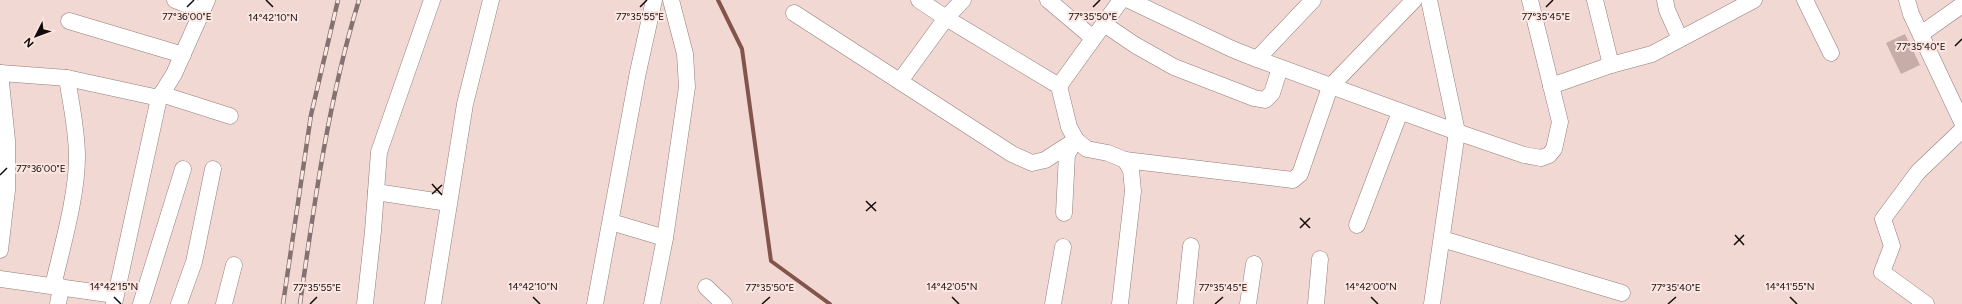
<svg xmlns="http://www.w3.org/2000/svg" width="1962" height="304" viewBox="0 0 1962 304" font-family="Figtree,sans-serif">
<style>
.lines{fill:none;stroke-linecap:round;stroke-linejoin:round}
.stream{stroke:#83544c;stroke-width:4}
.building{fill:#c6ada8}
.minor-casing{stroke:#947c78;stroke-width:17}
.minor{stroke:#fff;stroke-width:16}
.rail-casing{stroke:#83726f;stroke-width:4.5}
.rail{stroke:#fce6e2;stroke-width:3;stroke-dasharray:9;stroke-linecap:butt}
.ticks{fill:none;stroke:#130b09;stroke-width:1.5}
.ticks-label{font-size:10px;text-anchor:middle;fill:#130b09;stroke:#fce6e2;stroke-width:4;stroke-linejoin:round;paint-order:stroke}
</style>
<rect width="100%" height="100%" fill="#f2d8d3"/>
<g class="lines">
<polyline class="stream" points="718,0 742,49 771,261 830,304"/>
</g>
<polygon class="building" points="1905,34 1920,65 1901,74 1886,43"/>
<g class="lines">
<defs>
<g id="minor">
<polyline points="175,0 203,11"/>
<polyline points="963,0 946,18 1059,86 1121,0"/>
<polyline points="1048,0 1093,38"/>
<polyline points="1129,0 1232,49 1257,59 1457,132 1524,155 1541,158 1549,155 1554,149 1560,122 1530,0"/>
<polyline points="1429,0 1457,132 1432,304"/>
<polyline points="1595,0 1611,65"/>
<polyline points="1665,0 1667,10 1680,39"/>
<polyline points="1805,0 1831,53"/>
<polyline points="1907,0 1911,14 1962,122"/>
<polyline points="794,13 1012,154 1032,163 1045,160 1076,140"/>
<polyline points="69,21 183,55"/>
<polyline points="1104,24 1135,45 1174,67 1254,98 1265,100 1272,93 1280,68"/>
<polyline points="1921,34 1962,5"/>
<polyline points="1257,59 1313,0"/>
<polyline points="0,73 7,140 7,190 0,250"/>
<polyline points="0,73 67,78 159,98"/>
<polyline points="900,81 946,18 919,0"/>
<polyline points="1059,86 1069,127 1076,140 1087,149 1108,153 1125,160 1131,170 1133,191 1120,304"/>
<polyline points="1551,86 1611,65 1652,54 1754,0"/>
<polyline points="161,94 230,116"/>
<polyline points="1125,160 1293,180 1300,174 1330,87 1414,0"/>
<polyline points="376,192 448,203"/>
<polyline points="1064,213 1067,154 1076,140"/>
<polyline points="611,222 665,238"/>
<polyline points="1357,225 1400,112"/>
<polyline points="1442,239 1622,293"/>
<polyline points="0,279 115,295"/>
<path d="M 53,286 C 62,247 77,196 77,157 C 77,130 71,104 67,78"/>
<polyline points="706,287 724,304"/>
<polyline points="58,304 61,287"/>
<polyline points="114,304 159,98 174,74 207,0"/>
<polyline points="141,304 183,169"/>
<polyline points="179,304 194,262 213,169"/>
<polyline points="224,304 234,265"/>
<polyline points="365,304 373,231 379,152 432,0"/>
<polyline points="433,304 465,104 491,0"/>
<polyline points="595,304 638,72 654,0"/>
<polyline points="652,304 665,238 687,87 685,54 671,0"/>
<polyline points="1053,304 1063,247"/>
<polyline points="1185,304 1191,246"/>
<polyline points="1248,304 1254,264"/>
<polyline points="1316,304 1320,259"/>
<polyline points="1926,304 1882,272 1892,246 1883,219 1918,172 1962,130"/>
</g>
</defs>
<use href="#minor" class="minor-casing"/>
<use href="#minor" class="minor"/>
<defs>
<g id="rail">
<polyline points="283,304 311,115 338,0"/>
<path d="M 300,304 C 314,204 329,97 359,0"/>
</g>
</defs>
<use href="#rail" class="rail-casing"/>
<use href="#rail" class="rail"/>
</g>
<path class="ticks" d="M 266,0 L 273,7M 187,7 L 194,0M 640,7 L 647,0M 1093,7 L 1100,0M 1546,7 L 1553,0M 1955,46 L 1962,39M 0,175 L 7,168M 432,184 L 442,195M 432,194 L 442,185M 866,201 L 876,211M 866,211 L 876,202M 1300,218 L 1310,228M 1300,228 L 1310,218M 1735,235 L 1744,245M 1734,245 L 1744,235M 114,297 L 121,304M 533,297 L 540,304M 952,297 L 959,304M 1371,297 L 1378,304M 1790,297 L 1797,304M 310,304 L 317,297M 762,304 L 770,297M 1215,304 L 1223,297M 1668,304 L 1676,297"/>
<g class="ticks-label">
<text x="187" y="20">77°36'00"E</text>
<text x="640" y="20">77°35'55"E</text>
<text x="1093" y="20">77°35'50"E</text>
<text x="1546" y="20">77°35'45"E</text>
<text x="273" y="21">14°42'10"N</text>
<text x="1921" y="50">77°35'40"E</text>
<text x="41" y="172">77°36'00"E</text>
<text x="114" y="290">14°42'15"N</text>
<text x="533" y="290">14°42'10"N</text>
<text x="952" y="290">14°42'05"N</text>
<text x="1371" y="290">14°42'00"N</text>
<text x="1790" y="290">14°41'55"N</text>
<text x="317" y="291">77°35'55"E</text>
<text x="770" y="291">77°35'50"E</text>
<text x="1223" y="291">77°35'45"E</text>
<text x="1676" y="291">77°35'40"E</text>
</g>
<g transform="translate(36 36) rotate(228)" stroke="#fce6e2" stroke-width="3" paint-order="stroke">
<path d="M0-3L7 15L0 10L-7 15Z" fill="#130b09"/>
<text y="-6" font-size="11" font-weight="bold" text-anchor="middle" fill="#130b09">N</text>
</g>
</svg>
